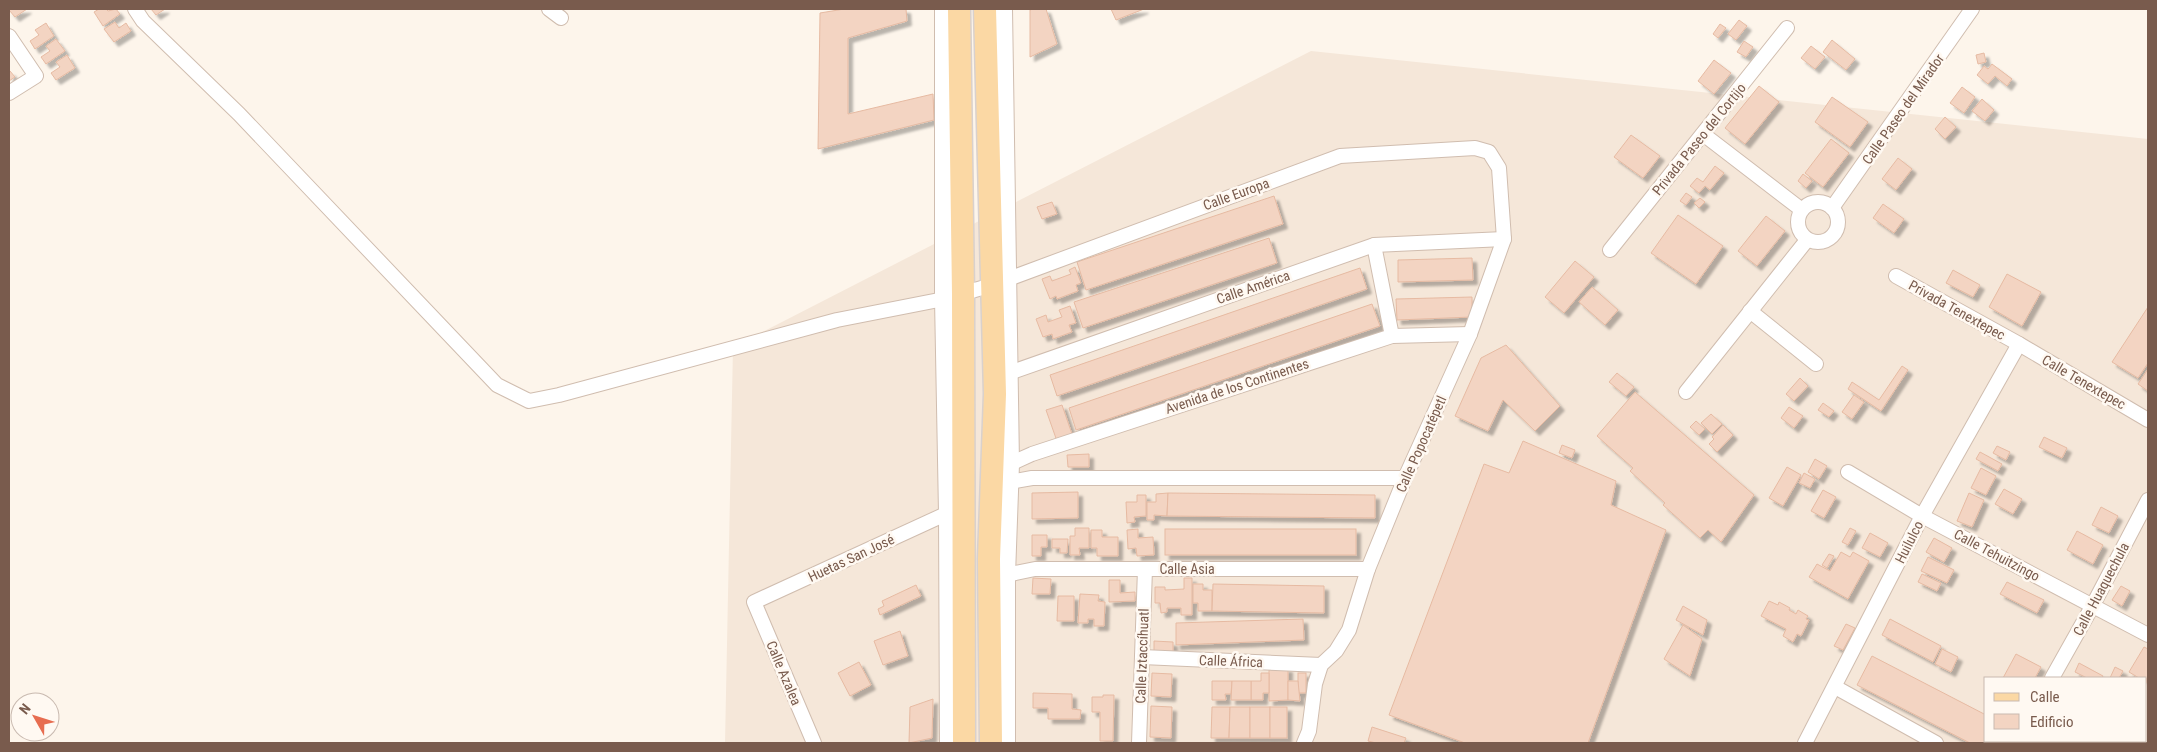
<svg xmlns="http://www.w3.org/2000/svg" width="2157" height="752" viewBox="0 0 2157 752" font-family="'Roboto Condensed',sans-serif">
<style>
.residential{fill:#f5e7d9;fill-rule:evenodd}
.building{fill:#f3d4c2;stroke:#e6baa2;filter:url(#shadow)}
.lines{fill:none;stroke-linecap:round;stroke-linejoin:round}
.minor-casing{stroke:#d0bdaf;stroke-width:16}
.tertiary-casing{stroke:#d0bdaf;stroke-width:20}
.primary-casing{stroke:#d9d1cd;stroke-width:25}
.minor{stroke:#fff;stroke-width:14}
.tertiary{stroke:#fff;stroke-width:18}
.primary{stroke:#fbd8a4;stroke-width:22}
.labels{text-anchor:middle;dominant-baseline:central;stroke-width:5;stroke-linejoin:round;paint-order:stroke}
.street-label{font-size:14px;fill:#795b4d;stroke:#fff9f2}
</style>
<defs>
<filter id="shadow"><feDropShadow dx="4.5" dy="4.5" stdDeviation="1" flood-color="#0004"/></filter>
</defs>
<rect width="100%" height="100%" fill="#fdf5eb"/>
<path class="residential" d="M 1311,51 L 2148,139 L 2148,743 L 725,743 L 733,347 ZM 1986,678 L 2146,678 L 2146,741 L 1986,741 Z"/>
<g class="building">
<polygon points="11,9 27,9 15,17 9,10"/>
<polygon points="99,9 106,9 108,11 116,9 120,14 103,26 94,12"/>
<polygon points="151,9 165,9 156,15"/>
<polygon points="844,9 906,9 907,21 848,38 848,114 933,94 934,120 818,149 820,13"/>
<polygon points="1033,9 1046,9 1057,44 1030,57 1030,10"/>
<polygon points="1111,9 1144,9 1116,20"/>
<polygon points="1739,20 1747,26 1736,40 1728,34"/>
<polygon points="115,22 119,28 126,23 131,31 114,42 104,29"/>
<polygon points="46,23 54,36 35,49 30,41 39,35 35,30"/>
<polygon points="1720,24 1726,28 1718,38 1713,34"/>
<polygon points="56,39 65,51 46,64 41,57 50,51 46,46"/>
<polygon points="1832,40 1855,59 1846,70 1823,52"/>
<polygon points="1744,41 1753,47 1746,57 1737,52"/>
<polygon points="1811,46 1825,57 1815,69 1801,58"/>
<polygon points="1984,53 1986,62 1978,64 1976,55"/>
<polygon points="67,55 75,68 56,80 51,73 60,67 56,62"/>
<polygon points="1714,60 1731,73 1714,94 1698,81"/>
<polygon points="1992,64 2012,79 2007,86 1995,76 1988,84 1977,75 1984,66 1988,69"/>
<polygon points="10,71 15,77 9,81 9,72"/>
<polygon points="1759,86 1779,102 1745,144 1725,128"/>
<polygon points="1962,87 1975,97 1964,113 1950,103"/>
<polygon points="1832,97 1868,122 1850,147 1815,122"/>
<polygon points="1982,99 1994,110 1985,121 1972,111"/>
<polygon points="1945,117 1956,127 1945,139 1935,129"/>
<polygon points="1631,135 1660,156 1643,178 1614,157"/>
<polygon points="1831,139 1849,153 1823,187 1805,173"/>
<polygon points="1898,158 1912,169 1896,190 1882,179"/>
<polygon points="1715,166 1724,173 1710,190 1705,186 1699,193 1690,186 1697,178 1703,182"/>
<polygon points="1803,174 1812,181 1806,188 1798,181"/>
<polygon points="1686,193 1692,197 1686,205 1680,201"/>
<polygon points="1274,196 1283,224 1086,290 1077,262"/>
<polygon points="1700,198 1705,202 1699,208 1694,203"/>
<polygon points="1052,202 1057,214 1042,219 1037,207"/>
<polygon points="1883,204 1904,219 1894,233 1873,218"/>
<polygon points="1678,215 1723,246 1696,284 1651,253"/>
<polygon points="1766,216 1785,231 1757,266 1738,251"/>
<polygon points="1269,238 1277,263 1083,328 1074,302"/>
<polygon points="1472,258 1473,280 1398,282 1398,260"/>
<polygon points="1575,261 1594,277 1564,313 1545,297"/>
<polygon points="1075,267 1081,283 1076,285 1078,291 1057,299 1056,296 1050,299 1042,279 1050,276 1052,281 1071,274 1069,270"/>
<polygon points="1360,268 1367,289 1057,396 1050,375"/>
<polygon points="1953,270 1980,285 1973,297 1946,283"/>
<polygon points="2007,274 2041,292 2022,326 1989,307"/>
<polygon points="1592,287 1618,310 1605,325 1579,302"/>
<polygon points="1472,297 1472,317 1397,320 1396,299"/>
<polygon points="1372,304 1380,326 1076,430 1069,408"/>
<polygon points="1070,306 1076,323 1069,325 1072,332 1053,339 1052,334 1043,337 1036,319 1046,315 1048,322 1062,317 1059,310"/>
<polygon points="2148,307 2148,363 2138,378 2112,362"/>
<polygon points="1506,345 1560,406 1535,431 1503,400 1488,431 1455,416 1481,358"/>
<polygon points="1902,366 1908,370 1881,411 1848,389 1852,382 1879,400"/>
<polygon points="2148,369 2148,391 2138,384"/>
<polygon points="1617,373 1634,387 1626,396 1609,382"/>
<polygon points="1800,378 1808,386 1794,401 1786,394"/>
<polygon points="1635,392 1754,495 1721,542 1708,530 1700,538 1663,505 1665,503 1630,471 1633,468 1597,436"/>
<polygon points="1854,395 1864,402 1852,419 1842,412"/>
<polygon points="1823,403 1834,411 1829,417 1818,410"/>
<polygon points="1062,405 1072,434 1058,444 1046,410"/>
<polygon points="1789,407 1803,416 1794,428 1781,418"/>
<polygon points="1711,414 1722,424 1712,434 1701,423"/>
<polygon points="1696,421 1705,429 1699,435 1690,427"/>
<polygon points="1723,425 1733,435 1717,452 1709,444 1714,439 1712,437"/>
<polygon points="2044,437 2067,448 2062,458 2039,447"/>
<polygon points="1523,441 1616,481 1611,505 1666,530 1588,743 1465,743 1389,715 1484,464 1509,473"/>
<polygon points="1562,445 1575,450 1572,458 1559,453"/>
<polygon points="1997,446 2010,452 2006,460 1993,453"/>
<polygon points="1980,452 2002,464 1998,471 1976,459"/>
<polygon points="1089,454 1089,467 1068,467 1067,455"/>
<polygon points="1815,459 1827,466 1819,479 1808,472"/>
<polygon points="1787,467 1801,475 1783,506 1769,498"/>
<polygon points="1981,468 1996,476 1986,495 1971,488"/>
<polygon points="1804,473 1815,479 1810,488 1799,483"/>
<polygon points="2004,489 2022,499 2013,514 1995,504"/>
<polygon points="1823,490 1836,497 1824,518 1811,511"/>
<polygon points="1078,492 1078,518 1032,519 1032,493"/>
<polygon points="1168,493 1167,516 1154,515 1154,520 1147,520 1147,502 1156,502 1156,494"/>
<polygon points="1168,493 1375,495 1375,518 1167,516"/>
<polygon points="1969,493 1984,500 1972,527 1957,521"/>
<polygon points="1137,495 1146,495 1146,516 1134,517 1135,522 1127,523 1126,502 1137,502"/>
<polygon points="2101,507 2118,516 2109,533 2092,525"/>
<polygon points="1075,528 1089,528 1089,548 1079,548 1080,555 1070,555 1070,536 1075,536"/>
<polygon points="1850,528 1856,531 1848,545 1842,542"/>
<polygon points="1138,529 1138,538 1153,537 1154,555 1137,556 1136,548 1128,549 1127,530"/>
<rect x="1165" y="529" width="191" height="26"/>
<polygon points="1091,530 1102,530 1102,537 1118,537 1118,556 1097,556 1097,548 1091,548"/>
<polygon points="2077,531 2103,545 2093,564 2067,550"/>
<polygon points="1870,533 1888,543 1880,557 1862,548"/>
<polygon points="1032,535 1047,535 1047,547 1041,547 1041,556 1032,556"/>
<polygon points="1934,538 1952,548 1944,562 1926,552"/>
<polygon points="1052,539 1068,539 1067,553 1060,553 1060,548 1052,548"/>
<polygon points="1841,552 1850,557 1853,552 1869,561 1848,599 1809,577 1817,564 1830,571"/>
<polygon points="1829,554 1834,556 1827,568 1822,565"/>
<polygon points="1928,557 1954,570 1947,583 1921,571"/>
<polygon points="1922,574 1941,583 1937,591 1918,582"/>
<polygon points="1033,578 1051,579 1050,594 1032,594"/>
<polygon points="1184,578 1192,578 1192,615 1181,615 1181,608 1167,608 1167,612 1161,613 1160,603 1155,603 1155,587 1165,587 1165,590 1184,589"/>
<polygon points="1109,580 1120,580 1120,593 1135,592 1135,601 1109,602"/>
<polygon points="2007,582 2044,600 2037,613 2000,594"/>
<polygon points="1193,584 1203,584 1203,590 1212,590 1212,611 1198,611 1198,603 1193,603"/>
<polygon points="1213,584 1324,586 1324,613 1212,611"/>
<polygon points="916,585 921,596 880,615 878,609 884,606 882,601"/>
<polygon points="2121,586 2130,591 2122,606 2112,600"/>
<polygon points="1080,594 1099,595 1098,601 1105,602 1104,626 1094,626 1094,619 1088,619 1088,623 1078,623"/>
<polygon points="1058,596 1074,596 1074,621 1057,621"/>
<polygon points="1769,601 1778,605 1779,602 1790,608 1789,610 1796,614 1798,610 1808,616 1806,619 1809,620 1801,636 1797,634 1793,642 1783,636 1786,629 1761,616"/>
<polygon points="1683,606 1707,620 1703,635 1676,620"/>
<polygon points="1303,619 1304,640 1176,645 1176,623"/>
<polygon points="1890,619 1941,646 1933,662 1882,635"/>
<polygon points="1846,624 1855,628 1843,650 1834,646"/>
<polygon points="1683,625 1702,639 1690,676 1664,659"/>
<polygon points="900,631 908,656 883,665 874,641"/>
<polygon points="1154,641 1173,642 1173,652 1154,651"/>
<polygon points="2144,647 2148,649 2148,680 2147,683 2146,678 2139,678 2129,672"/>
<polygon points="1942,649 1958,657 1951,672 1935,664"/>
<polygon points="2016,654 2041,667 2035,678 2003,678"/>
<polygon points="1872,656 1986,715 1986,741 2001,741 2000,743 1970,743 1857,685"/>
<polygon points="859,662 871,685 850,696 838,673"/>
<polygon points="2079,663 2103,676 2102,678 2087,678 2075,672"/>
<polygon points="2115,667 2123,671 2119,678 2110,678"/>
<polygon points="1269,668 1288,668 1288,700 1269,701"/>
<polygon points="1152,673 1172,674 1171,697 1151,696"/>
<polygon points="1261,673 1269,673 1269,693 1263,693 1263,700 1251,700 1251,681 1261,681"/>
<rect x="1298" y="673" width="8" height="20"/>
<polygon points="1212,681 1232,681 1231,694 1225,694 1226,700 1212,700"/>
<polygon points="1232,681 1251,681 1251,700 1231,700"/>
<polygon points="1288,681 1298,681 1300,701 1288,700"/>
<polygon points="1033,693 1072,694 1072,709 1081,710 1080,719 1048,719 1048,708 1033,708"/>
<polygon points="1103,695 1114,695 1113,741 1100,741 1100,712 1092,712 1092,697 1103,697"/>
<polygon points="933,699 932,738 909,743 910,707"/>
<polygon points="1151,706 1172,707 1171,738 1150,737"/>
<polygon points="1212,707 1230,707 1229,738 1211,738"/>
<polygon points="1230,707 1250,707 1250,738 1229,738"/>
<rect x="1250" y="707" width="20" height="31"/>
<rect x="1270" y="707" width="17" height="31"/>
<polygon points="1372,727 1406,738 1404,743 1376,743 1368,741"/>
<polygon points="2057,741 2070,741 2074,743 2056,743"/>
<polygon points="2096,741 2118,741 2116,743 2101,743"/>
</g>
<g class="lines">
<defs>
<g id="minor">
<polyline points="135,9 143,21 239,114 497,385 529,401 559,395 837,320 944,299 992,285 1340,156 1475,148 1489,152 1499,168 1504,239 1470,334 1405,478 1368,569 1349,630 1336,651 1321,665 1315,684 1309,731 1304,743"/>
<polyline points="549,9 561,18"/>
<polyline points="9,36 36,76 9,93"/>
<polyline points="1703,134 1802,210"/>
<circle cx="1818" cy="222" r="20"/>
<polyline points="1832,208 1972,9"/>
<polyline points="1374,245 1392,336"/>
<polyline points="1610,250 1787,28"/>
<polyline points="1896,276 2019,344 2148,420"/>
<polyline points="1750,311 1816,364"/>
<polyline points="1009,373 1374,245 1504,239"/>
<polyline points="1686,392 1807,240"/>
<polyline points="1010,464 1032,454 1392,336 1470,334"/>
<polyline points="1848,472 1922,516 2148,635"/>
<polyline points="1009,482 1032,478 1405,478"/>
<polyline points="1006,575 1035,569 1368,569"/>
<polyline points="1142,657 1321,665"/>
<polyline points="2052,678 2093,605 2148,500"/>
<polyline points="1835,687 1936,743"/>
<polyline points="814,743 754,602 948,513"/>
<polyline points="1139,743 1145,569"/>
<polyline points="1805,743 1922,516 2019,344"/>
<polyline points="2016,743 2017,741"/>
</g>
<g id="tertiary">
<polyline points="944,9 944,299 948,513 949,743"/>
<polyline points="1003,9 1010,464 1006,575 1006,743"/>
</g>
<g id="primary">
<polyline points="959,9 963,294 964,743"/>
<polyline points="985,9 995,394 989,559 991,743"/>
</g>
</defs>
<use href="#minor" class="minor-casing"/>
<use href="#tertiary" class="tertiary-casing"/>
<use href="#primary" class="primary-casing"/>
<use href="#minor" class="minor"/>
<use href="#tertiary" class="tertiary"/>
<use href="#primary" class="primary"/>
</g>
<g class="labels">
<g class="street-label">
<text transform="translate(1903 109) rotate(-55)">Calle Paseo del Mirador</text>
<text transform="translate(1699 139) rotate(-51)">Privada Paseo del Cortijo</text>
<text transform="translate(1236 194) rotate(-20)">Calle Europa</text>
<text transform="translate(1253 287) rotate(-19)">Calle América</text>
<text transform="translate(1957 310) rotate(29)">Privada Tenextepec</text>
<text transform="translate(2084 382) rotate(30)">Calle Tenextepec</text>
<text transform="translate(1237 386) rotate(-18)">Avenida de los Continentes</text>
<text transform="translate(1421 444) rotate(-66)">Calle Popocatépetl</text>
<text transform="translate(1909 542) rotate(-63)">Huilulco</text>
<text transform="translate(1997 555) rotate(28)">Calle Tehuitzingo</text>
<text transform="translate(851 558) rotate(-25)">Huetas San José</text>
<text x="1187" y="569">Calle Asia</text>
<text transform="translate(2101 589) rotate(-62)">Calle Huaquechula</text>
<text transform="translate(1142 656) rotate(-88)">Calle Iztaccíhuatl</text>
<text transform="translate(1231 661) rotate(2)">Calle África</text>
<text transform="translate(784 673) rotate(67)">Calle Azalea</text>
</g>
</g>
<rect width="2157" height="752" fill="none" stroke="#795b4d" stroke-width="20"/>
<rect x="1984" y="677" width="162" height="65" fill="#fff9f2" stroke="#c9bab0"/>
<rect x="1994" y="693" width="25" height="8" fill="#fbd8a4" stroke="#c9bab0"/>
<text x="2030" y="702" font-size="15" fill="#795b4d">Calle</text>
<rect x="1994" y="714" width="25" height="15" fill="#f3d4c2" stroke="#c9bab0"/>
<text x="2030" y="727" font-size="15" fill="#795b4d">Edificio</text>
<g transform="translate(35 717) rotate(309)"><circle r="24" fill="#fff9f2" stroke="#c9bab0"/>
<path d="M0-4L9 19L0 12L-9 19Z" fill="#e76d50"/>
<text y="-8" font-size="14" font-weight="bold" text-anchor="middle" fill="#795b4d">N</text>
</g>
</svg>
